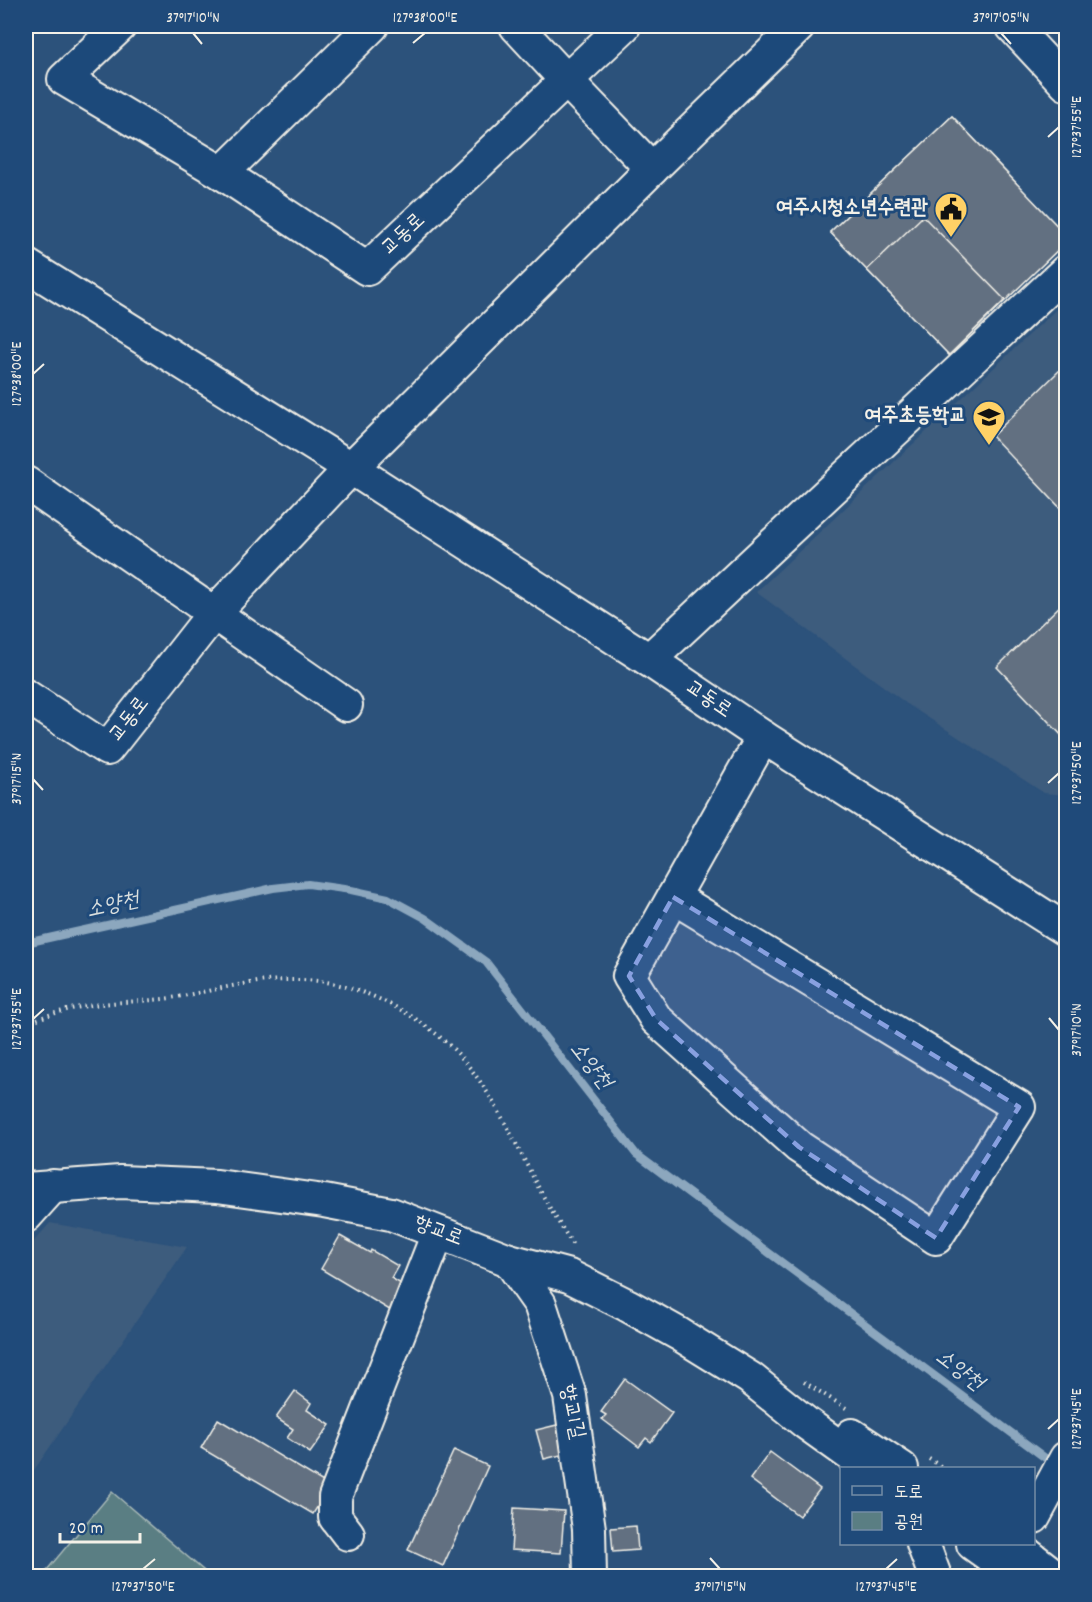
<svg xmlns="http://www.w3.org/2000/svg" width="1092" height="1602" viewBox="0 0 1092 1602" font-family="Dekko,'Poor Story',sans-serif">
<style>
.built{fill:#3c5b7d}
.green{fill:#5a7e83;stroke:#a7b8b6;stroke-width:1.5}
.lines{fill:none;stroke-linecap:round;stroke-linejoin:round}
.stream{stroke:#8ca7be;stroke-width:8}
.building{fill:#627081;stroke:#f4f1e8;stroke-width:1.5}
.minor-casing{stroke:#f4f1e8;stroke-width:36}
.path{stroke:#f4f1e8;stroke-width:4;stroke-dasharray:1.5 4.5;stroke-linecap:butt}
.minor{stroke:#1f4a7a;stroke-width:32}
.marked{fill:#88a0e0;fill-opacity:0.2;stroke:#88a0e0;stroke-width:4.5;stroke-dasharray:12 8;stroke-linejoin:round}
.ticks{fill:none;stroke:#f4f1e8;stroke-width:2}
.labels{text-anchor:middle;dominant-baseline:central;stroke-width:6;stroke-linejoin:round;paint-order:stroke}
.poi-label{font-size:21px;font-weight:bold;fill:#f4f1e8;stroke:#1f4a7a;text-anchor:end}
.street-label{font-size:21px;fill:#f4f1e8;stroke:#1f4a7a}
.water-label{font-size:22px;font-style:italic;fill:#dadfde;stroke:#1f4a7a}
.neatline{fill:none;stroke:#f4f1e8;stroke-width:2}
.ticks-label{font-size:15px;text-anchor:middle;fill:#f4f1e8}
</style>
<rect width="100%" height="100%" fill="#2c527b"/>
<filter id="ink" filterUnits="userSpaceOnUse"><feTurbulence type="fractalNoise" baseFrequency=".0167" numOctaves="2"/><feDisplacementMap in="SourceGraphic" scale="12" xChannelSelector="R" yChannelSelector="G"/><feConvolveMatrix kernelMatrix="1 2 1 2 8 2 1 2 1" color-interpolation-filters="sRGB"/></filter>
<g filter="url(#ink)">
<g class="built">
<polygon points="1066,300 1066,795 1044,793 907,704 756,592"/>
<polygon points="50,1223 187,1247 26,1482 26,1250"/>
</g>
<polygon class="green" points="112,1492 210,1576 42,1576"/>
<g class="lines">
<polyline class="stream" points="26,943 273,888 308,884 351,890 388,898 425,918 486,962 636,1154 1056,1466"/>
</g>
<g class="building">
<polygon points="952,116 1066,235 1066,242 1005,300 969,262 1004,229 970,194 935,227 923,216 867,270 830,232"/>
<polygon points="952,116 1066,235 1066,242 949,355 830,232"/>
<polygon points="923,216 1005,300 949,355 867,270"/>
<polygon points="1063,367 1066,370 1066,514 992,436"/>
<polygon points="1066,600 1066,740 997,667"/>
<polygon points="340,1236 370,1253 371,1250 398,1266 391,1278 408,1288 393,1312 321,1269"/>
<polygon points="625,1379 672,1413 651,1442 646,1438 639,1447 602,1419 606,1415 601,1412"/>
<polygon points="295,1391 311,1403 307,1410 330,1425 310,1453 287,1438 293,1429 276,1418"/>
<polygon points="218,1419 330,1486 313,1514 201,1448"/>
<polygon points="557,1425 565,1454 544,1459 536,1430"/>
<polygon points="454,1450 488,1466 443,1566 408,1550"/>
<polygon points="770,1452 820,1489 799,1516 750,1479"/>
<polygon points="514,1508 564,1511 561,1553 511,1550"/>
<polygon points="636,1526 638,1550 613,1552 611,1528"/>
</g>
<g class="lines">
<defs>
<g id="minor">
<polyline points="120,26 64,79 222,173 367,269 624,26"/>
<polyline points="516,26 567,81 652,169"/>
<polyline points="1012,26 1066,84"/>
<polyline points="222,173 372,26"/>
<polyline points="26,265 351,468 649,660 763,737 1066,930"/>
<polyline points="26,483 346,705"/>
<polyline points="649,660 1066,271"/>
<polyline points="26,696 107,749 213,614 351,468 652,169 799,26"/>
<polyline points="673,897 1019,1107 936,1238 799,1147 656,1019 629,976 763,737"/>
<polyline points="26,1189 120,1182 217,1186 324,1201 391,1214 509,1260 569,1276 627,1305 679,1334 750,1378 806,1423 869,1468"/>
<polyline points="26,1216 53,1186"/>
<polyline points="509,1260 540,1304 570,1396 589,1529 590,1576"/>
<polyline points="852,1435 902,1468"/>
<polyline points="1034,1517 1066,1458"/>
<polyline points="348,1534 335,1517 335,1497 438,1233"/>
<polyline points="923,1544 935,1576"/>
<polyline points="973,1544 1018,1576"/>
<polyline points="1014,1544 1055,1576"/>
</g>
</defs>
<use href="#minor" class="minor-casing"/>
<g class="path">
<path d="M 26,1023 C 45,1016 66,1009 87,1006 C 117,1001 147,1002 177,997 C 215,990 251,980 289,980 C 301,980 314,980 326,982 C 374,991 426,1019 460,1056 C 495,1095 516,1146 541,1192 C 551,1211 563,1229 574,1247"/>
<polyline points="804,1382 846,1408"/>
<polyline points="929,1459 944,1468"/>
</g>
<use href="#minor" class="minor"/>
</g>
</g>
<path class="marked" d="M 673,897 L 1019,1107 L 936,1238 L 799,1147 L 656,1019 L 629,976 Z"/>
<path class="ticks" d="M 193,33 L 202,44M 1001,33 L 1011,44M 413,43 L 425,33M 1048,137 L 1059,127M 33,374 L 44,364M 33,779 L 43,790M 1048,783 L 1059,773M 1049,1018 L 1059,1030M 33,1019 L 44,1009M 1048,1429 L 1059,1419M 710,1558 L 720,1569M 143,1569 L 155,1559M 886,1569 L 897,1559"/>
<defs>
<symbol id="civic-pin" viewBox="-11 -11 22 30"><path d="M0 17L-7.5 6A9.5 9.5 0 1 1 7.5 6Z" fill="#ffd166" stroke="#1f4a7a"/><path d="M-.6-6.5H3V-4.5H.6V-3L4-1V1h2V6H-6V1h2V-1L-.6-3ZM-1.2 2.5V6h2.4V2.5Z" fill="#111"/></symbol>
<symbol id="school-pin" viewBox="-11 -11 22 30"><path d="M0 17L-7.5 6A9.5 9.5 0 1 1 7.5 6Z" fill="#ffd166" stroke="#1f4a7a"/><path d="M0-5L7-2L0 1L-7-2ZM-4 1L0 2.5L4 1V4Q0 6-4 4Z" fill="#111"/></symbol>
</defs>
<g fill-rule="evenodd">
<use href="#civic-pin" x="932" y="190" width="38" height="52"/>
<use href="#school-pin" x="970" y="398" width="38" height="52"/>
</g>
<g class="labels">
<g class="poi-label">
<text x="928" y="209">여주시청소년수련관</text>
<text x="966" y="417">여주초등학교</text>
</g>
<g class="street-label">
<text transform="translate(404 235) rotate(-43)">교동로</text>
<text transform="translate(708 700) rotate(34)">교동로</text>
<text transform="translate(130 720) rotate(-52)">교동로</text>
<text transform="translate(438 1232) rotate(21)">향교로</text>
<text transform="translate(571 1412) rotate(78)">향교1길</text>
</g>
<g class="water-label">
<text transform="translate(113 906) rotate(-12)">소양천</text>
<text transform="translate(590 1066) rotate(52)">소양천</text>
<text transform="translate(959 1371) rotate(37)">소양천</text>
</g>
</g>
<rect width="1092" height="1602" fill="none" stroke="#1f4a7a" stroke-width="66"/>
<rect x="840" y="1467" width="195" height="78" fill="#1f4a7a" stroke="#748da6" stroke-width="1.5"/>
<rect x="852" y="1486" width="30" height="9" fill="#1f4a7a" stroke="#748da6" stroke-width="1.5"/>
<text x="894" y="1497" font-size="18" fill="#f4f1e8">도로</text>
<rect x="852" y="1512" width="30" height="18" fill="#5a7e83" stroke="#748da6" stroke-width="1.5"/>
<text x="894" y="1527" font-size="18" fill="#f4f1e8">공원</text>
<path d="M60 1533v9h80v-9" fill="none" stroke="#f4f1e8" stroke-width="3"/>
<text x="69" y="1533" font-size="18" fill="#f4f1e8" stroke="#1f4a7a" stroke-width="4.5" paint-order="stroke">20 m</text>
<rect x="33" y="33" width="1026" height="1536" class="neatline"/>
<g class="ticks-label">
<text x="193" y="22">37°17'10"N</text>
<text x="425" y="22">127°38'00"E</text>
<text x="1001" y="22">37°17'05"N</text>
<text transform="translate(1076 127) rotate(-90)" y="5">127°37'55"E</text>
<text transform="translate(16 374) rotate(-90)" y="5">127°38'00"E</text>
<text transform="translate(1076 773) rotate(-90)" y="5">127°37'50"E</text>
<text transform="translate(16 779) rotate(-90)" y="5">37°17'15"N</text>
<text transform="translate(16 1019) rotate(-90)" y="5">127°37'55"E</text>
<text transform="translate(1076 1030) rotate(-90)" y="5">37°17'10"N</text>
<text transform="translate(1076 1419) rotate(-90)" y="5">127°37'45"E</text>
<text x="143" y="1591">127°37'50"E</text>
<text x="720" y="1591">37°17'15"N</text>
<text x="886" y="1591">127°37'45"E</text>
</g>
</svg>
